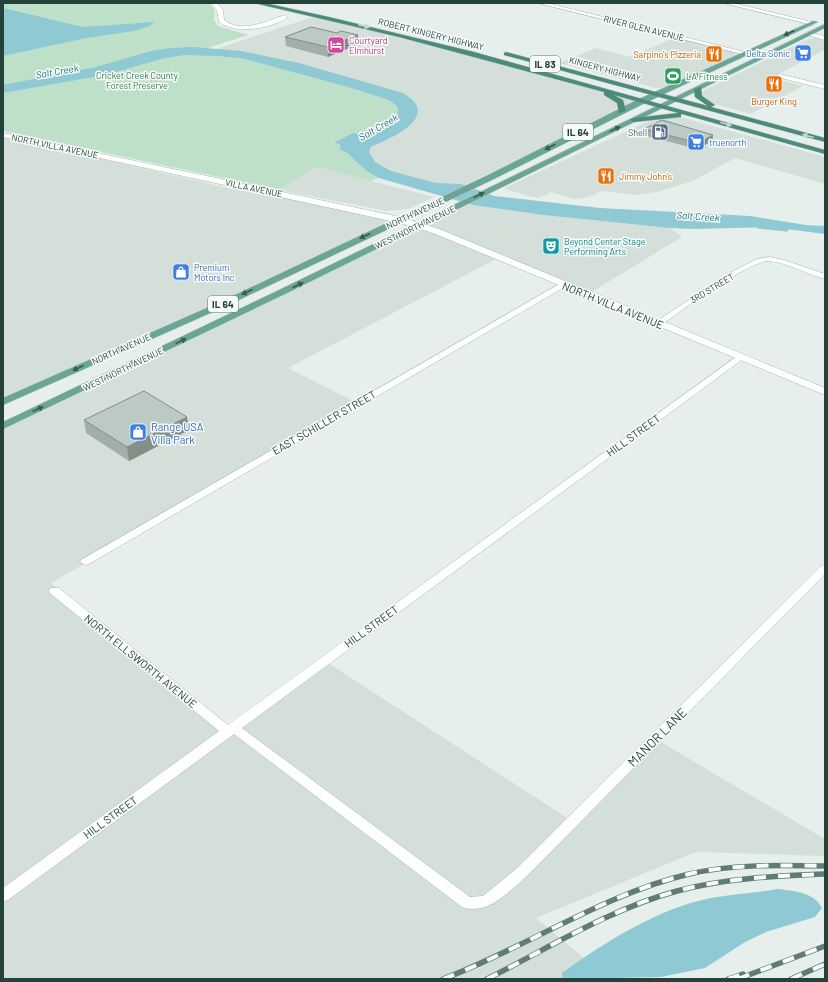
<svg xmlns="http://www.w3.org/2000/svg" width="828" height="982" viewBox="0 0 828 982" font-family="Barlow,sans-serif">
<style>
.built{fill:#d4dfda}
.green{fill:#bfe0c8}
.water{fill:#8ec9d4}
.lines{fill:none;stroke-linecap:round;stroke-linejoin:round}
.stream{stroke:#8ec9d4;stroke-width:3}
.minor-casing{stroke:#a8b8b2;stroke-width:1}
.tertiary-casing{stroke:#a8b8b2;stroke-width:1}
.secondary-casing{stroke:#a4bbb3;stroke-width:1}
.primary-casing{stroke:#c2cac8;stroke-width:1}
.trunk-casing{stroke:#c2cac8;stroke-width:1}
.minor{fill:#fff;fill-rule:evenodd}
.tertiary{fill:#fff;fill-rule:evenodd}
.secondary{fill:#fff;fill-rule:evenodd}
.primary{fill:#6aa596;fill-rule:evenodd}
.trunk{fill:#4c8a7c;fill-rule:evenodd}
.rail-casing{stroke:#5f7d75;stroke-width:5.5}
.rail{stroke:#f7fbf9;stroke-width:4;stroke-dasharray:12;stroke-linecap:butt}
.wall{fill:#a1aea9}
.shaded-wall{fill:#838d89}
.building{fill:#bbcac4;stroke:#838d89}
.oneway{fill:#c4d9d4}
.oneway2{fill:#365b51}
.labels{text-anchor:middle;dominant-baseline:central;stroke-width:3;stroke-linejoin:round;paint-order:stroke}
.far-street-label{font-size:9px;fill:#24423a;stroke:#f7fbf9}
.far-hotel-label{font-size:9px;fill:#b23c85;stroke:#f7fbf9;text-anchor:start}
.far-shop-label{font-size:9px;fill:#366cbe;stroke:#f7fbf9;text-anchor:start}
.far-food-label{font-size:9px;fill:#c56008;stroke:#f7fbf9;text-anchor:end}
.far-park-label{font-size:9px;fill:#2d7a4b;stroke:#f7fbf9}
.far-leisure-label{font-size:9px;fill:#27864d;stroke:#f7fbf9;text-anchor:start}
.far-service-label{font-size:9px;fill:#4e5e75;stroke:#f7fbf9;text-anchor:end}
.far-culture-label{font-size:9px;fill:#0d838f;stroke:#f7fbf9;text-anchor:start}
.shield{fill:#f7fbf9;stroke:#637a73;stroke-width:1}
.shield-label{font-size:10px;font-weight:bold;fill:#24423a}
.far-water-label{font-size:10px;font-style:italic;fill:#1c6f80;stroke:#f7fbf9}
.street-label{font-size:11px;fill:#24423a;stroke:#f7fbf9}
.shop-label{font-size:11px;fill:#366cbe;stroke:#f7fbf9;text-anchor:start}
.near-street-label{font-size:13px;fill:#24423a;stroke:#f7fbf9}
</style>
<rect width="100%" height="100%" fill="#e6efeb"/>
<g class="built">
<polygon points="310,18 323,18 460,51 638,101 461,187 442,186 399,176 376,165 363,149 402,97 210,51"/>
<polygon points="676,37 733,52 736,55 664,87 656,88 559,63 596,48 630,57"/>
<polygon points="815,38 825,40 825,50 771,78 803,86 751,114 710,103 702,97 703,91 707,89 808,39"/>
<polygon points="680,117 825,157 825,184 735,158 693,181 657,192 636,195 602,191 589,197 574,199 552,192 539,198 527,196 504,188 653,119"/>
<polygon points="3,136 232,189 237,187 395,220 225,301 3,401"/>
<polygon points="316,167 434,197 408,209 386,211 279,190"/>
<polygon points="467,204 543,215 670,228 682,237 590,293 426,224"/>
<polygon points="417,227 432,231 498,258 288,368 361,405 51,583 228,736 328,663 575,823 659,741 825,839 825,856 696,852 536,918 609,979 3,979 3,428"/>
</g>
<path class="green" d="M 3,3 L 209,3 L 215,10 L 214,20 L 218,26 L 248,35 L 208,48 L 217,56 L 245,59 L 358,90 L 388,100 L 396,105 L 398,109 L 396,121 L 373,134 L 364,135 L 353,133 L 337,141 L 337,143 L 341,147 L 340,150 C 356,156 364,171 379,178 L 371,181 L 316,167 L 279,190 L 3,131 Z"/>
<g class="water">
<polygon points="3,8 83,27 154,22 150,26 134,31 86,38 3,56"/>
<path d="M 193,47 L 241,51 L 299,63 L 403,93 C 407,96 413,99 415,103 C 429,124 384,141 371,147 L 369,152 L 375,162 L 391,171 L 436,183 L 461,184 L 494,196 L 600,208 L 750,216 L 806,225 L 825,226 L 825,234 L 771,227 L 694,229 L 670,228 L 543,215 L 473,205 L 379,178 L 368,172 L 347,153 L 340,150 L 340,145 L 335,142 L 353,133 L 364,135 L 373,134 L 396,121 L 398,109 L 396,105 L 388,100 L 358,90 L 245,59 L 217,56 L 185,55 L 165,58 L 105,75 L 3,93 L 3,85 L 96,67 L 151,51 L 170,48 Z"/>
<path d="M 778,889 C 794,891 814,892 822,908 L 815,917 L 766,932 L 745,942 L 705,968 L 661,977 L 567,979 L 562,977 L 562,973 C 605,942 659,908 711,898 C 733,894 756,893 778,889 Z"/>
</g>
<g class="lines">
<polyline class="stream" points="758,227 787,230"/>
<defs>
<g id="minor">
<path d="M 211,3 L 217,3 L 223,10 L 224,20 C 242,34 266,21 285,15 L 288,17 C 271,29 236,35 219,22 L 217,10 Z"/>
<polygon points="538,3 547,3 749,53 746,55"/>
<polygon points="723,3 733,3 816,23 813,25"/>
<polygon points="808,32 825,36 825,40 806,35 806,33"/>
<polygon points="779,74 825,85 825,89 777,77 777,75"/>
<path d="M 769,257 L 784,260 L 825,274 L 825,279 C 808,275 786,262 769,261 C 748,261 681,311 661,325 L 658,325 L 654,323 L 728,274 L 757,259 Z"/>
<polygon points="561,283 564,283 568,285 89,564 85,565 80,562 81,560"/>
<path d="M 740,354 L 743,355 L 744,357 L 743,359 L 242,728 L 470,897 L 483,896 L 516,869 L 821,566 L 825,565 L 825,574 L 526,877 C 508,892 488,916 462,907 L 234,734 L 8,900 L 3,902 L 3,888 L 219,731 L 51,594 L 49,591 L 51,588 L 59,588 L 228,725 Z"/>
</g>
<polygon id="tertiary" points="400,217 439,229 825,388 825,395 433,233 397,222 397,218"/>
<polygon id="secondary" points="3,133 400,217 404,220 400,223 3,137"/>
<g id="primary">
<polygon points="813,21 818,22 645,103 492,180 224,307 3,405 3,398 218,303 486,176 639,99"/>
<polygon points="825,24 825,28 285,294 3,429 3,422 279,290"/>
</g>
<g id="trunk">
<polygon points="254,3 265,3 329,17 474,52 825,150 825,154 614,95 623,100 626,111 619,113 617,103 604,95 604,92 399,37"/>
<polygon points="506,52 708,106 695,97 694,89 701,87 702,96 715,105 711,107 825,138 825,142 504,55 504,53"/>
<polygon points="678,113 681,113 681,117 634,122 630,120 634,118"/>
</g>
</defs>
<use href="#minor" class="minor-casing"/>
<use href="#tertiary" class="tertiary-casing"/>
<use href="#secondary" class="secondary-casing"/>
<use href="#primary" class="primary-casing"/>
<use href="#trunk" class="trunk-casing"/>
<use href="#minor" class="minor"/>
<use href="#tertiary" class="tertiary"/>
<use href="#secondary" class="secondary"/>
<use href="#primary" class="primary"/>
<use href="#trunk" class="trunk"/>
<defs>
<g id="rail">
<path d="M 443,979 C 525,948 604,894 689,874 C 733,864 780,865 825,866"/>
<path d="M 487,979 C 549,948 610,909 677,891 C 725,878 776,876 825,874"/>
<polyline points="728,979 743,974"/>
<polyline points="738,979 825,946"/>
<polyline points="791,979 825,964"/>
</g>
</defs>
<use href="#rail" class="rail-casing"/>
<use href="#rail" class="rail"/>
</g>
<g class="wall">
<polygon points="285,37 358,44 328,57 286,46"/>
<polygon points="644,129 713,135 712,141 697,149 643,135"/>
<polygon points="187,417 189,430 129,461 86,433 84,420"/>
</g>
<g class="shaded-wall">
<polygon points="358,35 358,44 328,57 328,47"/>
<polygon points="713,135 712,141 697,149 698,143"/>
<polygon points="187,417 189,430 129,461 127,447"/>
</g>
<g class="building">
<polygon points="311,27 337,33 341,31 358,35 328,47 285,37"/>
<polygon points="662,120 713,135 698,143 644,129"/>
<polygon points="144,391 187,417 127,447 84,420"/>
</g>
<defs><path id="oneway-solid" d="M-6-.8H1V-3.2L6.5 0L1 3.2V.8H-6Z"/></defs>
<g class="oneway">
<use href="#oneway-solid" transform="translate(364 26) rotate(13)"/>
<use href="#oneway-solid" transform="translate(726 124) rotate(16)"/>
<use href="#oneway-solid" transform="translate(808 136) rotate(-165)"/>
</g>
<g class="oneway2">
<use href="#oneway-solid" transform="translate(789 33) rotate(156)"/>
<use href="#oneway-solid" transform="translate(615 129) rotate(-26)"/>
<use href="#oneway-solid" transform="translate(550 147) rotate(153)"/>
<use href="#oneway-solid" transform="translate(479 195) rotate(-26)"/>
<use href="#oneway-solid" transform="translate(365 236) rotate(155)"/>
<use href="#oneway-solid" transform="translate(298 285) rotate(-27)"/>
<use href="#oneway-solid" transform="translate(247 292) rotate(155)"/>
<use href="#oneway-solid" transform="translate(181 341) rotate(-26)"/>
<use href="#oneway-solid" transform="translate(78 368) rotate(155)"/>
<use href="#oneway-solid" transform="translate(38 409) rotate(-25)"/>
</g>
<defs>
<symbol id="hotel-square" viewBox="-11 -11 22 22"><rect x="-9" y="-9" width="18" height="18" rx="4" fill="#d1479c" stroke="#f7fbf9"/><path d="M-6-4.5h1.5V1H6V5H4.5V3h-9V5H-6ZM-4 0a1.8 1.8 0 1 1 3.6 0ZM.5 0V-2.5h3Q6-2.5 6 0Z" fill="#fff"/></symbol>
<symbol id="supermarket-square" viewBox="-11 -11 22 22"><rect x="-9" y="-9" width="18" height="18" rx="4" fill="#3f7fe0" stroke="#f7fbf9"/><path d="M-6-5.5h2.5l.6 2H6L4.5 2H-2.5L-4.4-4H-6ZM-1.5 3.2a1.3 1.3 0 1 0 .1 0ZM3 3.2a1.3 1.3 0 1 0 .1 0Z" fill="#fff"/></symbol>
<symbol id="restaurant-square" viewBox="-11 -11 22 22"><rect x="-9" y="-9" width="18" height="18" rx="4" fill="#e8710a" stroke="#f7fbf9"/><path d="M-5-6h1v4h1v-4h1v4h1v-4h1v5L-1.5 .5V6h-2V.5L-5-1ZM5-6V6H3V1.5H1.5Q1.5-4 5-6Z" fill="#fff"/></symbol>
<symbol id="stadium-square" viewBox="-11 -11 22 22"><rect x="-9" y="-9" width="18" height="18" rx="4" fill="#2e9e5b" stroke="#f7fbf9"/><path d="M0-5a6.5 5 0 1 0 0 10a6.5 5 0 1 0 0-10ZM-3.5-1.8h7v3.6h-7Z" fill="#fff"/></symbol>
<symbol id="fuel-square" viewBox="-11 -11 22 22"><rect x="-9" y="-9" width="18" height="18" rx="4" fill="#5c6f8a" stroke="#f7fbf9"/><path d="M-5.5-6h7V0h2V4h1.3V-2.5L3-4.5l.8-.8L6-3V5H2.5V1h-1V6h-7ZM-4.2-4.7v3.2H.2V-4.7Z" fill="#fff"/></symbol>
<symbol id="theatre-square" viewBox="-11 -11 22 22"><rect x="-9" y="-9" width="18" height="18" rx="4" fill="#0f9aa8" stroke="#f7fbf9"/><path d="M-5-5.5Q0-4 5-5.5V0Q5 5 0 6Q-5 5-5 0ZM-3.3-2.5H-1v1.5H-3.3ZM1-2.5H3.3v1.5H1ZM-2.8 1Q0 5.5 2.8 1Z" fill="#fff"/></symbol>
<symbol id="shop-square" viewBox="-11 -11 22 22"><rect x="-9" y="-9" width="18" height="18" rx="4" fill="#3f7fe0" stroke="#f7fbf9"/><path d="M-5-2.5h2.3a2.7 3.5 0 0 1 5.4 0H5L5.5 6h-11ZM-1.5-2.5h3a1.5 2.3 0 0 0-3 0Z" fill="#fff"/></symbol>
</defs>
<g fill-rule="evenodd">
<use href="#hotel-square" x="326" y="35" width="20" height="20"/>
<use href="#supermarket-square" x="793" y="43" width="20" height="20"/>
<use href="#restaurant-square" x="704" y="44" width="20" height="20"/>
<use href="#stadium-square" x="663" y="66" width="20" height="20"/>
<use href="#restaurant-square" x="764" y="74" width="20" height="20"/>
<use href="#fuel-square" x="650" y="122" width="20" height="20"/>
<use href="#supermarket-square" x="686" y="132" width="20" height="20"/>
<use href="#restaurant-square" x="596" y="166" width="20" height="20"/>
<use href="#theatre-square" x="541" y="236" width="20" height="20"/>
<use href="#shop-square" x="171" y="262" width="20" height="20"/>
<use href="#shop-square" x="128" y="422" width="20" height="20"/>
</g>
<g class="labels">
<g class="far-street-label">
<text transform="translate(644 28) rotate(14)">RIVER GLEN AVENUE</text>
<text transform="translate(431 34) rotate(14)">ROBERT KINGERY HIGHWAY</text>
<text transform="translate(605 69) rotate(15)">KINGERY HIGHWAY</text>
<text transform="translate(55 146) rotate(12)">NORTH VILLA AVENUE</text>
<text transform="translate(254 188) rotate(12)">VILLA AVENUE</text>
<text transform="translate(415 213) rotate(-25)">NORTH AVENUE</text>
<text transform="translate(415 227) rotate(-26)">WEST NORTH AVENUE</text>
<text transform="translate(712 288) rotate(-31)">3RD STREET</text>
<text transform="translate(121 349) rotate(-24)">NORTH AVENUE</text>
<text transform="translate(123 369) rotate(-26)">WEST NORTH AVENUE</text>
</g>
<g class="far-hotel-label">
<text x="349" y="40">Courtyard<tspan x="349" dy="10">Elmhurst</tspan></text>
</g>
<g class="far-shop-label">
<text x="790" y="53" text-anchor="end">Delta Sonic</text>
<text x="709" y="142">truenorth</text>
<text x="194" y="267">Premium<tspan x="194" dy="10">Motors Inc</tspan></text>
</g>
<g class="far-food-label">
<text x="701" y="54">Sarpino's Pizzeria</text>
<text x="774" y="101" text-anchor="middle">Burger King</text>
<text x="619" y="176" text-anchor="start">Jimmy John's</text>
</g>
<g class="far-park-label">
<text x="137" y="75">Cricket Creek County<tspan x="137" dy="10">Forest Preserve</tspan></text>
</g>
<g class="far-leisure-label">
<text x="686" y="76">LA Fitness</text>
</g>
<g class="far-service-label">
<text x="647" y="132">Shell</text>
</g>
<g class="far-culture-label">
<text x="564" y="241">Beyond Center Stage<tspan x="564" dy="10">Performing Arts</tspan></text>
</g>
<g class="shield">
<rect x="530" y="56" width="30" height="16" rx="3"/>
<rect x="563" y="124" width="30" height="16" rx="3"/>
<rect x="208" y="296" width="30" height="16" rx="3"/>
</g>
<g class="shield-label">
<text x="545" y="64">IL 83</text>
<text x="578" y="132">IL 64</text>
<text x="223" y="304">IL 64</text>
</g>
<g class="far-water-label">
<text transform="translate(57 71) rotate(-10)">Salt Creek</text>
<text transform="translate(378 127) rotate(-30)">Salt Creek</text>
<text transform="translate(698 216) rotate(4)">Salt Creek</text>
</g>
<g class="street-label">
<text transform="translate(613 305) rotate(22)">NORTH VILLA AVENUE</text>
<text transform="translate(324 422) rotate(-30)">EAST SCHILLER STREET</text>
<text transform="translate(633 435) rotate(-36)">HILL STREET</text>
<text transform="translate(371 626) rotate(-36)">HILL STREET</text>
<text transform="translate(141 661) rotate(39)">NORTH ELLSWORTH AVENUE</text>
<text transform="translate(110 817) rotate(-36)">HILL STREET</text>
</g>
<g class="shop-label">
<text x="151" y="426">Range USA<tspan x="151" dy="13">Villa Park</tspan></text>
</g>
<g class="near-street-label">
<text transform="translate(657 737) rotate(-45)">MANOR LANE</text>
</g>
</g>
<rect width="828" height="982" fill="none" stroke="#24423a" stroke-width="8"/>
</svg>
